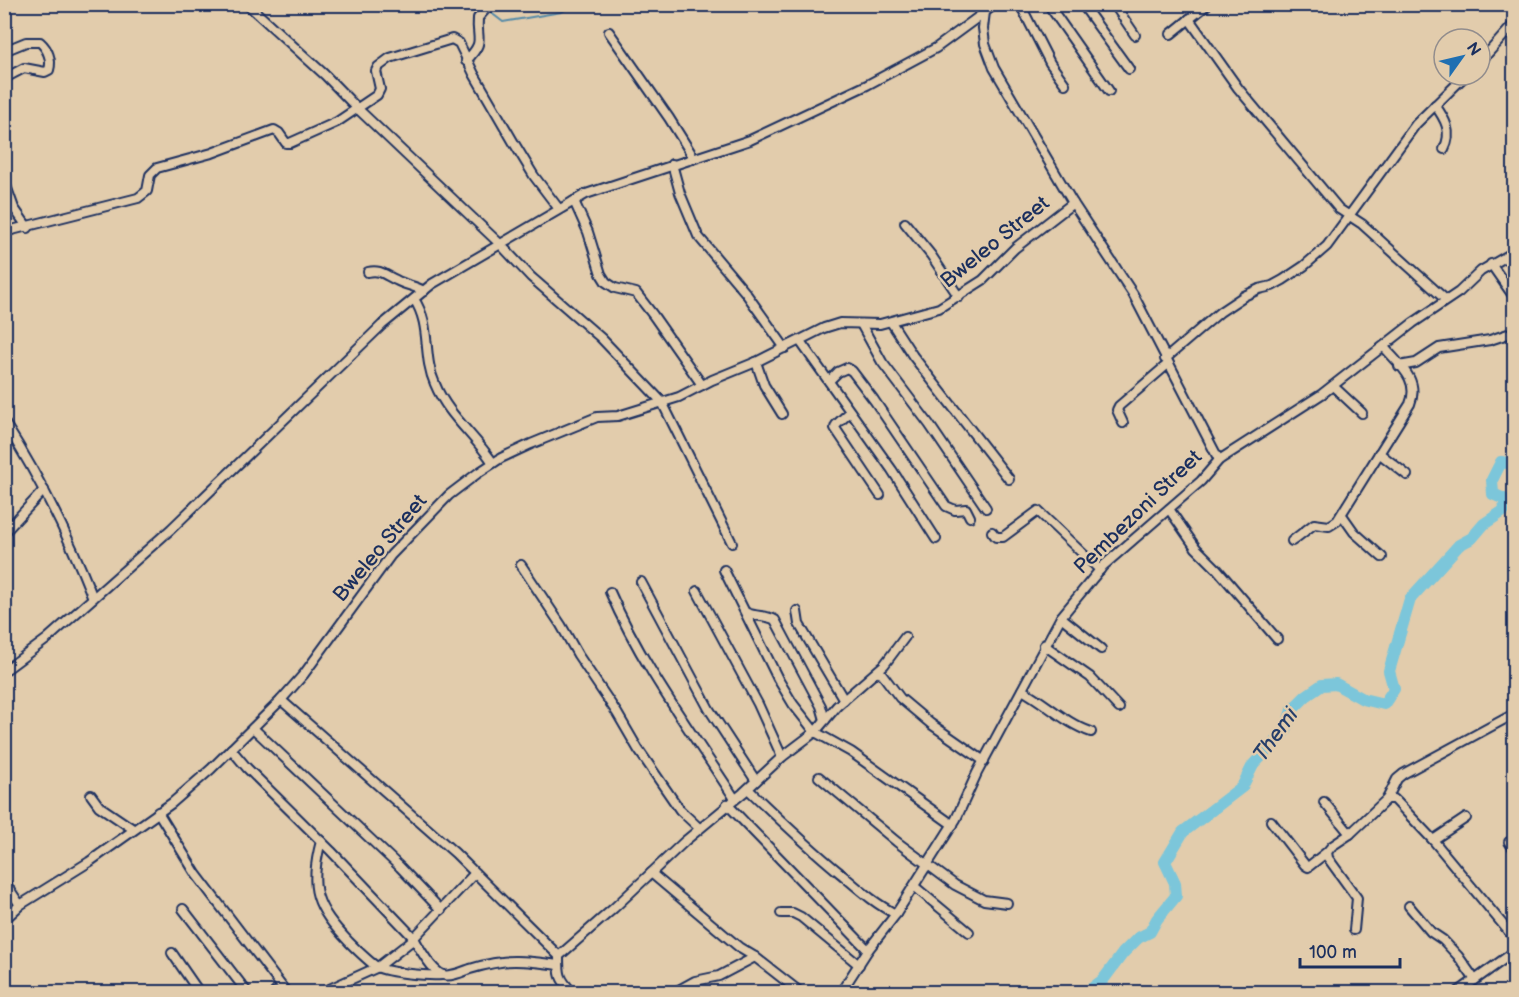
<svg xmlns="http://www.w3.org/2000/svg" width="1519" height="997" viewBox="0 0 1519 997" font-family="'Balsamiq Sans',sans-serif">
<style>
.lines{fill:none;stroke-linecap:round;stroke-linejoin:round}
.stream{stroke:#558aa8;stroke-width:2}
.river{stroke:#7bc6da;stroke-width:12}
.minor-casing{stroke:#1b2f5e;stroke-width:12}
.minor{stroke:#e2ccac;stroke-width:8}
.labels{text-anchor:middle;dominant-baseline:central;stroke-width:5;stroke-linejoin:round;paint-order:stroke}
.street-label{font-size:21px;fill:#1b2f5e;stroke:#e2ccac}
.water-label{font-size:22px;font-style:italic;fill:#253e6a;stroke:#e2ccac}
</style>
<rect width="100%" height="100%" fill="#e2ccac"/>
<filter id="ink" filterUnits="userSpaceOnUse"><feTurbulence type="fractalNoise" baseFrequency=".0167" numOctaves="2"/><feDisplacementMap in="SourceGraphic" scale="12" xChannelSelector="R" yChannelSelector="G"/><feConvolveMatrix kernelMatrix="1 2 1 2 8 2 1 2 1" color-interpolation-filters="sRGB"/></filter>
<g filter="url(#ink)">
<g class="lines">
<g class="stream">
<polyline points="479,4 481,6"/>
<polyline points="490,12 503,22 561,12 576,4"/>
</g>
<polyline class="river" points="1087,992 1103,980 1123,953 1138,938 1150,932 1157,919 1176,896 1175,883 1165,862 1183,832 1242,787 1253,765 1286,730 1292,710 1306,696 1322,685 1336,684 1363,699 1384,704 1394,689 1389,671 1410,599 1459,545 1472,538 1484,524 1505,510 1504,499 1493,494 1492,480 1501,462 1514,464"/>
<defs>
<g id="minor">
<polyline points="247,4 325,75 358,109 500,244 531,277 601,338 662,402 732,543"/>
<polyline points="995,4 985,12 983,28 985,44 994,68 1073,203 1133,294 1219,460"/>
<polyline points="1020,4 1050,63 1065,84"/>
<polyline points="1048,4 1109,91"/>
<polyline points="1082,4 1129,69"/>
<polyline points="1114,4 1135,35"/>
<polyline points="1189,19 1238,88 1339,209 1362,224 1446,300"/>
<polyline points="609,32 669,118 694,158"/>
<polyline points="1171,34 1208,4"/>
<path d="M 4,51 L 26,42 L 40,42 C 48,49 52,60 49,70 L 45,72 L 24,68 L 5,78"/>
<path d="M 466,61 C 486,40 476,41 478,18 L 490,4"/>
<polyline points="1480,62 1514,24"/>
<path d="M 1435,105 C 1445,119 1453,132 1444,149"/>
<polyline points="672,164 680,193 698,236 745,292 785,348"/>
<polyline points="4,180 14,208 28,228"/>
<polyline points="574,201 588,232 601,274 606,282 615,288 636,293 653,315 702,385"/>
<polyline points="905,223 931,255 959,297"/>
<polyline points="4,232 138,198 147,191 150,175 157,168 212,153 274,130 279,133 286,143 290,143 337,122 377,95 380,89 376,71 378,67 390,58 452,39 459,43 474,74 514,143 534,176 559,209"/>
<polyline points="1491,264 1514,297"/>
<path d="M 368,272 C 380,269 385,275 396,280 C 405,285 415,286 424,291"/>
<path d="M 414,299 C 432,326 422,355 435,384 C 448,416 475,435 493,463"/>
<polyline points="891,322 913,356 1009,479"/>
<polyline points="861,324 882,362 929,424 986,508"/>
<polyline points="800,341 892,470 936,539"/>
<polyline points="1165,359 1220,312 1244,296 1259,289 1272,286 1283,280 1304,266 1327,246 1416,124 1466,75"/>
<polyline points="756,362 764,385 782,414"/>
<polyline points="1399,366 1416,363 1439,348 1490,340 1514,332"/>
<polyline points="829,381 838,372 847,368 852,371 874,400 946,506 955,510 966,509 970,517"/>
<polyline points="1333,386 1362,413"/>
<polyline points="850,412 836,425 835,428 880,495"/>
<path d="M 4,422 C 40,478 69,537 93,598"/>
<polyline points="1123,423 1117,410 1119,406 1168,364"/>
<polyline points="1379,453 1407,475"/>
<polyline points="1169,509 1196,548 1217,569 1277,639"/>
<polyline points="1342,515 1354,532 1382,557"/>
<polyline points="992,532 996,537 1003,537 1038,511 1100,570"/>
<polyline points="4,533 44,490"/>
<path d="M 1292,541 L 1314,524 L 1329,526 L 1337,521 L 1410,404 C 1420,379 1399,365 1384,347"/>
<polyline points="521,565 561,625 578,655 617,713 638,749 680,810 699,828"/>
<polyline points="724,570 778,679 793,704 815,732 851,752 953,825"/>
<polyline points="641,582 709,709 756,781"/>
<polyline points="697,591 758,704 782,757"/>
<path d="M 610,592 C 642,666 691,731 735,799"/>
<polyline points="797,611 799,624 844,700"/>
<path d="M 747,613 C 756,617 768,615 775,620 L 821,706 L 825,720"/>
<polyline points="1061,617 1101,649"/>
<polyline points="1044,645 1090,677 1119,708"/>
<polyline points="879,670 900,698 931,724 984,761"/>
<polyline points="4,671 47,639 171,529 382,325 432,284 586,194 750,140 867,85 936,48 985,12"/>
<path d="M 1022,690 C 1046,703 1065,723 1091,732"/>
<path d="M 281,700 L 455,853 L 559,956 C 559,975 559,978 572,992"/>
<polyline points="253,728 400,867 441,910"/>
<path d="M 231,749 L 247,768 L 331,851 L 414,938 C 419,948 432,971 443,975 C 451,977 462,972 470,969 C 506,958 522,960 558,965"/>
<polyline points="819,777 897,842 955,885 984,900 1007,903"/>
<path d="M 748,789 C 778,818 808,847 840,873 C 858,888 875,904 896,914"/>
<polyline points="91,795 99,806 133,829"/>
<polyline points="1387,799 1397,779 1403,774 1514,714"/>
<polyline points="1324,802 1350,834"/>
<polyline points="727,804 868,950"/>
<polyline points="158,812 196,874 286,992"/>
<polyline points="1271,821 1305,865 1308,867 1327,852"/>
<polyline points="1433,840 1466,818"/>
<path d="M 321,841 C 308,889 316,907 349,942 C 357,950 368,961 377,967 C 389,973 428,976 442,975"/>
<polyline points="1509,842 1514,849"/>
<polyline points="651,873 740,948 755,957 800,992"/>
<polyline points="4,881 20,905"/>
<polyline points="914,886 969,932"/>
<polyline points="1409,906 1431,932 1443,940 1458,956 1475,980"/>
<polyline points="183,909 247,992"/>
<polyline points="781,913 793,913 801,917 859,965"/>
<polyline points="4,920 20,905 89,862 172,803 211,769 281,700 304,674 391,555 449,495 478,473 501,458 531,444 597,417 618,416 679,397 712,380 756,362 824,328 840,323 880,324 939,308 983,280 1015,248 1073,203"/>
<polyline points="1354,930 1357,898 1328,858 1327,852 1332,846 1350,834 1387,799 1394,799 1397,802 1433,840 1514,938"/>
<polyline points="172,953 199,992"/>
<polyline points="559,956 614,908 685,841 743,793 782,757 815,732 837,706 884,665 905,637"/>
<polyline points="275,992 285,991"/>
<polyline points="323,992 378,967 410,942 475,873"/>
<polyline points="675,992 695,981 719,976 755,957"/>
<polyline points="841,992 868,950 896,914 956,819 977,773 1061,617 1103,566 1201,481 1219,460 1322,394 1413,323 1459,292 1481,271 1514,252"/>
<polyline points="1458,992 1514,952"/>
</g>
</defs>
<use href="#minor" class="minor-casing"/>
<use href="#minor" class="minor"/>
</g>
</g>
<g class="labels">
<g class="street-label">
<text transform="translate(995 242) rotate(-39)">Bweleo Street</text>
<text transform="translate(1138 512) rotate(-44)">Pembezoni Street</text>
<text transform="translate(380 548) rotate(-50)">Bweleo Street</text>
</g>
<g class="water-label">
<text transform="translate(1276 735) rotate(-54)">Themi</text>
</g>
</g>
<rect width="1519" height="997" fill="none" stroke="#e2ccac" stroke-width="24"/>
<rect x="12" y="12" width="1495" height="973" fill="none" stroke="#1b2f5e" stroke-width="2" filter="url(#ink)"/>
<g transform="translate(1462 57) rotate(56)"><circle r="28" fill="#e2ccac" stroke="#928d8d" stroke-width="1.5"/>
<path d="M0-4.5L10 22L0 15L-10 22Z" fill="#1f6fb2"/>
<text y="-9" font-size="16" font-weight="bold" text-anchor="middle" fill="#1b2f5e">N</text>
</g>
<path d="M1300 958v9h100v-9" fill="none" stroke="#1b2f5e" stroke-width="3"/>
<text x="1309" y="958" font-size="18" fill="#1b2f5e" stroke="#e2ccac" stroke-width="4.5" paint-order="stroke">100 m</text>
</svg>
